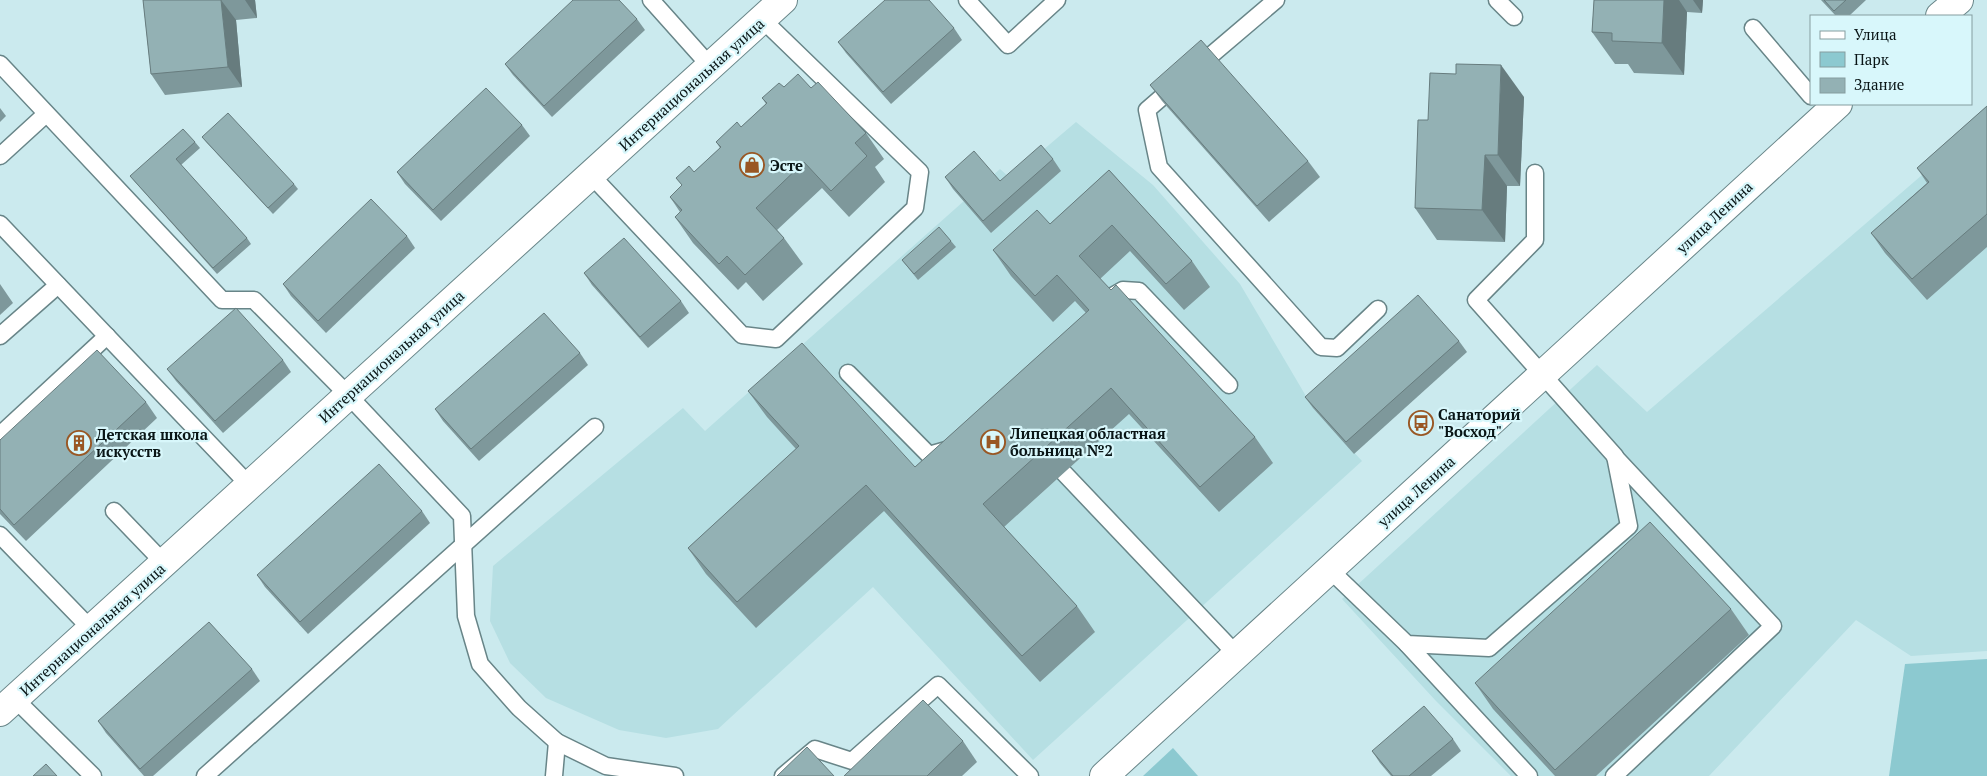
<svg xmlns="http://www.w3.org/2000/svg" width="1987" height="776" viewBox="0 0 1987 776" font-family="'PT Serif',serif">
<style>
.built{fill:#b6dfe3}
.green{fill:#8cc9d0}
.lines{fill:none;stroke-linecap:round;stroke-linejoin:round}
.service-casing{stroke:#688588;stroke-width:19}
.minor-casing{stroke:#688588;stroke-width:30}
.tertiary-casing{stroke:#688588;stroke-width:30}
.service{stroke:#fff;stroke-width:16}
.minor{stroke:#fff;stroke-width:28}
.tertiary{stroke:#fff;stroke-width:28}
.wall{fill:#7e989b}
.shaded-wall{fill:#677c7e}
.building{fill:#93b1b4;stroke:#677c7e}
.labels{text-anchor:middle;dominant-baseline:central;stroke-width:4.5;stroke-linejoin:round;paint-order:stroke}
.street-label{font-size:15px;fill:#091516;stroke:#d8f7fb}
.poi-label{font-size:15px;font-weight:bold;fill:#091516;stroke:#d8f7fb;text-anchor:start}
</style>
<rect width="100%" height="100%" fill="#cbeaee"/>
<g class="built">
<polygon points="1987,119 1987,651 1911,656 1856,620 1709,776 1511,776 1436,701 1342,599 1597,365 1647,412"/>
<polygon points="1076,122 1153,185 1240,284 1313,408 1362,461 1033,760 873,587 718,729 666,738 619,730 546,698 510,663 490,621 493,566 683,408 705,431 1000,169 1010,178"/>
</g>
<g class="green">
<polygon points="1987,659 1987,776 1889,776 1905,664"/>
<polygon points="1173,748 1198,776 1143,776"/>
</g>
<g class="lines">
<defs>
<g id="service">
<polyline points="651,0 710,66"/>
<polyline points="967,0 1008,45 1057,0"/>
<polyline points="1497,0 1514,17"/>
<polyline points="1753,28 1811,96"/>
<polyline points="0,64 222,300 254,300 348,395 462,516 466,616 480,664 519,708 557,742 606,766 675,776"/>
<polyline points="1196,68 1276,0"/>
<polyline points="1177,84 1147,110 1159,167 1321,347 1337,348 1378,309"/>
<polyline points="0,156 46,114"/>
<polyline points="591,175 742,335 776,339 915,208 920,172 762,19"/>
<polyline points="0,224 249,485"/>
<polyline points="1111,297 1123,290 1139,291 1229,385"/>
<polyline points="0,336 58,285"/>
<polyline points="848,373 929,455 950,449"/>
<polyline points="0,435 107,336"/>
<polyline points="1064,473 1236,654"/>
<polyline points="114,511 164,563"/>
<polyline points="0,535 91,629"/>
<polyline points="1329,569 1407,644 1489,648 1629,526 1615,456 1476,300 1535,240 1535,173"/>
<polyline points="1407,644 1529,776"/>
<polyline points="15,699 93,776"/>
<polyline points="205,776 595,427"/>
<polyline points="554,776 557,742"/>
<polyline points="783,776 815,749 852,761 938,685 1030,776"/>
<polyline points="1614,776 1773,626 1615,457"/>
</g>
<polyline id="minor" points="0,712 783,0"/>
<g id="tertiary">
<polyline points="1940,16 1959,0"/>
<polyline points="1104,776 1838,104"/>
</g>
</defs>
<use href="#service" class="service-casing"/>
<use href="#minor" class="minor-casing"/>
<use href="#tertiary" class="tertiary-casing"/>
<use href="#service" class="service"/>
<use href="#minor" class="minor"/>
<use href="#tertiary" class="tertiary"/>
</g>
<g class="wall">
<polygon points="143,0 255,0 257,18 236,20 242,87 165,95 151,74"/>
<polygon points="1594,0 1703,0 1702,13 1687,12 1684,75 1634,73 1628,64 1615,64 1592,32"/>
<polygon points="1821,0 1866,0 1849,16 1836,16"/>
<polygon points="637,19 645,30 552,117 513,75 505,64"/>
<polygon points="954,28 962,40 891,104 846,53 838,42"/>
<polygon points="1150,85 1308,161 1320,177 1269,222 1162,101"/>
<polygon points="784,87 811,88 866,133 884,159 875,167 885,182 849,217 822,188 777,230 784,238 803,264 763,301 746,282 738,290 693,243 675,217 680,212 670,197 682,185 676,178 694,172 720,148 716,142 741,127 766,104 762,98"/>
<polygon points="1524,97 1520,186 1507,186 1505,242 1437,240 1415,208 1428,120"/>
<polygon points="1987,106 1987,247 1927,300 1885,253 1871,233 1927,183 1917,168"/>
<polygon points="0,108 6,116 0,122"/>
<polygon points="522,125 530,136 441,221 405,184 397,172"/>
<polygon points="202,137 294,184 298,189 273,214 207,143"/>
<polygon points="195,142 200,148 181,165 247,238 251,244 217,274 135,182 130,176"/>
<polygon points="1053,159 1061,171 991,233 953,189 945,177 1000,181"/>
<polygon points="1109,170 1192,261 1210,287 1184,310 1130,251 1100,279 1255,437 1273,463 1219,512 1129,414 1004,527 1077,606 1095,632 1040,682 884,511 756,628 706,574 688,548 796,449 767,417 748,391 915,467 1086,313 1075,301 1053,322 1011,276 993,250 1050,224"/>
<polygon points="407,236 415,248 326,333 291,296 283,284"/>
<polygon points="951,241 956,247 918,280 902,260"/>
<polygon points="584,273 681,301 689,313 648,348 592,285"/>
<polygon points="0,284 13,303 0,315"/>
<polygon points="1459,341 1467,352 1354,454 1313,408 1305,397"/>
<polygon points="580,353 588,365 479,461 443,421 435,409"/>
<polygon points="283,360 291,372 223,433 176,381 167,369"/>
<polygon points="146,402 157,418 26,541 0,514 0,440"/>
<polygon points="422,511 430,523 308,634 265,587 257,575"/>
<polygon points="1731,609 1749,635 1596,776 1555,776 1493,709 1475,683"/>
<polygon points="252,669 260,681 153,776 144,776 106,733 98,721"/>
<polygon points="1453,739 1461,751 1431,776 1391,776 1380,763 1372,751"/>
<polygon points="963,741 977,762 962,776 844,776"/>
</g>
<g class="shaded-wall">
<polygon points="221,0 236,20 242,87 228,67"/>
<polygon points="245,0 255,0 257,18"/>
<polygon points="1664,0 1679,0 1687,12 1684,75 1662,43"/>
<polygon points="1693,0 1703,0 1702,13"/>
<polygon points="1501,65 1524,97 1520,186 1498,155"/>
<polygon points="1485,155 1507,186 1505,242 1482,210"/>
</g>
<g class="building">
<polygon points="143,0 221,0 228,67 151,74"/>
<polygon points="573,0 619,0 637,19 544,106 505,64"/>
<polygon points="885,0 929,0 954,28 883,92 838,42"/>
<polygon points="1594,0 1664,0 1662,43 1612,41 1612,33 1592,32"/>
<polygon points="1824,0 1846,0 1834,11"/>
<polygon points="1201,40 1308,161 1257,206 1150,85"/>
<polygon points="1456,64 1501,65 1498,155 1485,155 1482,210 1415,208 1418,120 1428,120 1430,73 1456,74"/>
<polygon points="798,74 811,88 818,82 866,133 855,143 867,156 831,191 804,162 756,208 784,238 745,275 727,256 719,264 675,217 682,210 670,197 682,185 676,178 689,166 694,172 721,147 716,142 737,122 741,127 767,103 762,98 779,83 784,87"/>
<polygon points="486,88 522,125 433,210 397,172"/>
<polygon points="1987,106 1987,214 1912,279 1871,233 1929,182 1917,168"/>
<polygon points="228,113 294,184 268,208 202,137"/>
<polygon points="183,129 195,142 176,159 247,238 213,268 130,176"/>
<polygon points="1041,145 1053,159 983,221 945,177 974,151 1000,181"/>
<polygon points="1109,170 1192,261 1166,284 1112,225 1079,256 1111,290 1116,285 1255,437 1200,487 1111,388 983,504 1077,606 1022,656 866,485 737,602 688,548 799,446 748,391 802,343 915,467 1089,310 1057,275 1035,296 993,250 1037,210 1050,224"/>
<polygon points="371,199 407,236 318,321 283,284"/>
<polygon points="939,227 951,241 914,274 902,260"/>
<polygon points="624,238 681,301 640,337 584,273"/>
<polygon points="1418,295 1459,341 1346,442 1305,397"/>
<polygon points="236,308 283,360 215,421 167,369"/>
<polygon points="544,313 580,353 471,449 435,409"/>
<polygon points="97,350 146,402 14,525 0,509 0,440"/>
<polygon points="379,464 422,511 300,622 257,575"/>
<polygon points="1650,522 1731,609 1555,770 1475,683"/>
<polygon points="209,622 252,669 140,769 98,721"/>
<polygon points="923,700 963,741 927,776 844,776"/>
<polygon points="1424,706 1453,739 1409,776 1393,776 1372,751"/>
<polygon points="807,747 834,776 777,776"/>
<polygon points="46,764 57,776 33,776"/>
</g>
<defs>
<symbol id="shop-ring" viewBox="-11 -11 22 22"><circle r="9.5" fill="#d8f7fb" stroke="#995724" stroke-width="1.5"/><path d="M-5-2.5h2.3a2.7 3.5 0 0 1 5.4 0H5L5.5 6h-11ZM-1.5-2.5h3a1.5 2.3 0 0 0-3 0Z" fill="#995724"/></symbol>
<symbol id="bus-ring" viewBox="-11 -11 22 22"><circle r="9.5" fill="#d8f7fb" stroke="#995724" stroke-width="1.5"/><path d="M-5-6H5V4H4V6H2V4H-2V6H-4V4H-5ZM-3.5-4V0h7V-4ZM-3.5 1.2v1.5H-2V1.2ZM2 1.2v1.5H3.5V1.2Z" fill="#995724"/></symbol>
<symbol id="hospital-ring" viewBox="-11 -11 22 22"><circle r="9.5" fill="#d8f7fb" stroke="#995724" stroke-width="1.5"/><path d="M-5-5h3v3.5h4V-5h3V5h-3V1.5h-4V5h-3Z" fill="#995724"/></symbol>
<symbol id="building-ring" viewBox="-11 -11 22 22"><circle r="9.5" fill="#d8f7fb" stroke="#995724" stroke-width="1.5"/><path d="M-4-6H4V6H1V3H-1V6H-4ZM-2.5-4.3h1.7v1.8h-1.7ZM.8-4.3h1.7v1.8H.8ZM-2.5-1h1.7V.8h-1.7ZM.8-1h1.7V.8H.8Z" fill="#995724"/></symbol>
</defs>
<g fill-rule="evenodd">
<use href="#shop-ring" x="738" y="151" width="28" height="28"/>
<use href="#bus-ring" x="1407" y="409" width="28" height="28"/>
<use href="#hospital-ring" x="979" y="428" width="28" height="28"/>
<use href="#building-ring" x="65" y="429" width="28" height="28"/>
</g>
<g class="labels">
<g class="street-label">
<text transform="translate(691 84) rotate(-42)">Интернациональная улица</text>
<text transform="translate(1714 217) rotate(-43)">улица Ленина</text>
<text transform="translate(391 356) rotate(-42)">Интернациональная улица</text>
<text transform="translate(1416 491) rotate(-42)">улица Ленина</text>
<text transform="translate(92 629) rotate(-42)">Интернациональная улица</text>
</g>
<g class="poi-label">
<text x="770" y="165">Эсте</text>
<text x="1438" y="414">Санаторий<tspan x="1438" dy="17">"Восход"</tspan></text>
<text x="1010" y="433">Липецкая областная<tspan x="1010" dy="17">больница №2</tspan></text>
<text x="96" y="434">Детская школа<tspan x="96" dy="17">искусств</tspan></text>
</g>
</g>
<rect x="1810" y="15" width="162" height="90" fill="#d8f7fb" stroke="#859d9f"/>
<rect x="1820" y="31" width="25" height="8" fill="#ffffff" stroke="#859d9f"/>
<text x="1854" y="40" font-size="15" fill="#091516">Улица</text>
<rect x="1820" y="52" width="25" height="15" fill="#8cc9d0" stroke="#859d9f"/>
<text x="1854" y="65" font-size="15" fill="#091516">Парк</text>
<rect x="1820" y="78" width="25" height="15" fill="#93b1b4" stroke="#859d9f"/>
<text x="1854" y="90" font-size="15" fill="#091516">Здание</text>
</svg>
